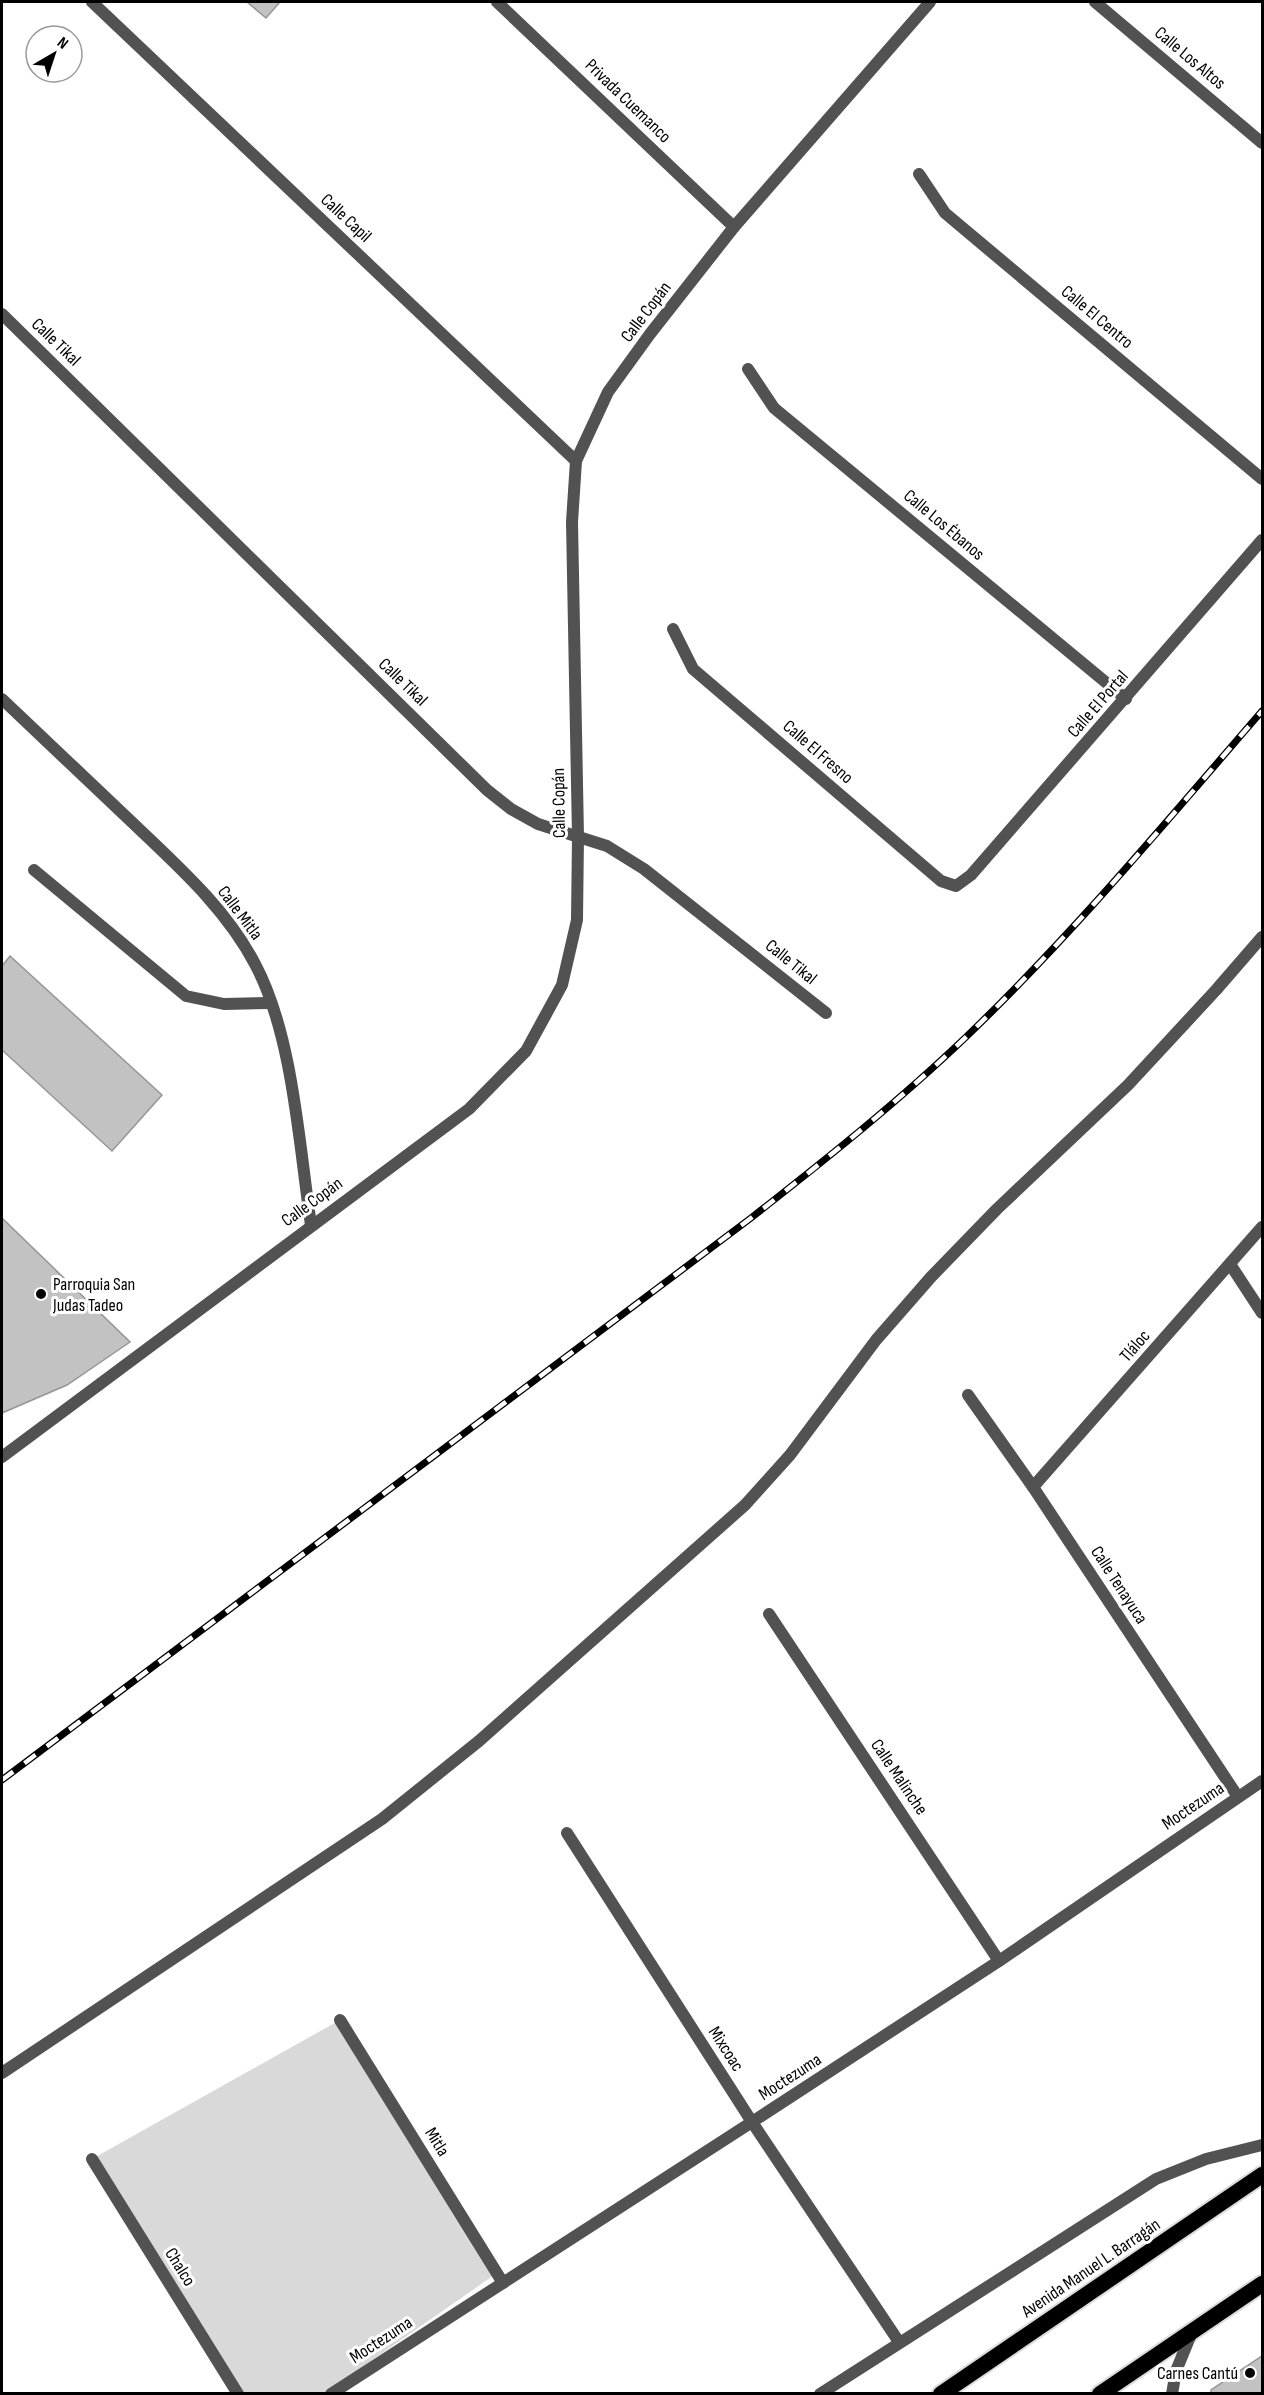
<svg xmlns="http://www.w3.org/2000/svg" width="1264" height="2395" viewBox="0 0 1264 2395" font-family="'Sofia Sans Condensed',sans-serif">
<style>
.green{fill:#d9d9d9}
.building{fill:#c2c2c2;stroke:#969696;stroke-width:1.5}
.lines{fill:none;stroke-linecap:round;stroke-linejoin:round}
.trunk-casing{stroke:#dbdbdb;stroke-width:20}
.service{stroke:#525252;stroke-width:12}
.minor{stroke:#525252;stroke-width:12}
.tertiary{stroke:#525252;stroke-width:12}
.trunk{stroke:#000;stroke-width:16}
.rail-casing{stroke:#000;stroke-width:7}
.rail{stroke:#fff;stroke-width:4.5;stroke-dasharray:14;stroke-linecap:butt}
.poi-dot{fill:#000;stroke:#fff;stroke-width:2}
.labels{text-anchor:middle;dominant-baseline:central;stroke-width:6;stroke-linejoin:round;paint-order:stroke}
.street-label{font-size:18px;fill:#000;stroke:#fff}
.poi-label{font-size:18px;fill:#000;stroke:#fff;text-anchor:start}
</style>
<rect width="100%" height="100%" fill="#fff"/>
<polygon class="green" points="340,2020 497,2273 325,2393 238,2393 92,2159"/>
<g class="building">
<polygon points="247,2 280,2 266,18"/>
<polygon points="10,956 162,1095 112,1151 2,1050 2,966"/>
<polygon points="2,1218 130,1342 67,1385 2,1413"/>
<polygon points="1262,2356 1262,2394 1211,2394 1211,2390"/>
</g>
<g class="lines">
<defs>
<g id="trunk">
<polyline points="941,2394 1262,2175"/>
<polyline points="1100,2394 1262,2284"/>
</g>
</defs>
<use href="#trunk" class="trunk-casing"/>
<g class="service">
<polyline points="34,870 186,996 224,1004 270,1003"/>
<polyline points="2,2073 382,1819 479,1741 745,1505 790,1455 876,1340 931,1277 997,1209 1128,1085 1216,990 1262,937"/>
</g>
<g class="minor">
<polyline points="92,2 576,461"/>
<polyline points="497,2 734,227"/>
<polyline points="1095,2 1262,143"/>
<polyline points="919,174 945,213 1262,479"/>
<polyline points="2,314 487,790 511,809 538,824 607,846 644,869 826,1013"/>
<polyline points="748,369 774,408 1126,699"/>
<polyline points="673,629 693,669 941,881 956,886 971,875 1262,540"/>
<path d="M 2,699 C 47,742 92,784 137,827 C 180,868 227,910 255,964 C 293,1035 299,1145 311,1225"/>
<polyline points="1230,1264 1262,1313"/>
<polyline points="968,1395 1033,1487 1238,1797"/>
<polyline points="2,1457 469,1109 526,1051 562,985 577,920 578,836 572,522 576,461 608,392 650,334 734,227 930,2"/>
<polyline points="1033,1487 1262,1227"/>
<polyline points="769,1614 999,1961"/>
<polyline points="567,1833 752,2122 899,2342"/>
<polyline points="340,2020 503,2283"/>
<polyline points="92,2159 238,2394"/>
<polyline points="331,2394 752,2122 999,1961 1262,1781"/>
<polyline points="820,2394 1156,2179 1206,2159 1262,2145"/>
</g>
<polyline class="tertiary" points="1172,2394 1176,2371 1192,2332"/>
<use href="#trunk" class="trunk"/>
<defs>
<path id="rail" d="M 2,1780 L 751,1218 C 825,1160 898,1102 966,1037 C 1072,935 1166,822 1262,711"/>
</defs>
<use href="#rail" class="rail-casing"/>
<use href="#rail" class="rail"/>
</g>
<g class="poi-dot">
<circle cx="41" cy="1294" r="6"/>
<circle cx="1250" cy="2373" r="6"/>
</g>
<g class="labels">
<g class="street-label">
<text transform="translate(1190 58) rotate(40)">Calle Los Altos</text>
<text transform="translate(628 101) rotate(44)">Privada Cuemanco</text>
<text transform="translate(346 218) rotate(43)">Calle Capil</text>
<text transform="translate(646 312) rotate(-53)">Calle Copán</text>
<text transform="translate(1097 317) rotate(40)">Calle El Centro</text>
<text transform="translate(56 342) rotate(44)">Calle Tikal</text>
<text transform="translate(944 525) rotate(40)">Calle Los Ébanos</text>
<text transform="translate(403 682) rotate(44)">Calle Tikal</text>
<text transform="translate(1098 704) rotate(-49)">Calle El Portal</text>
<text transform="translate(818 752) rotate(41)">Calle El Fresno</text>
<text transform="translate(559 803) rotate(-91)">Calle Copán</text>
<text transform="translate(240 913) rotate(53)">Calle Mitla</text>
<text transform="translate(791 962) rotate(39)">Calle Tikal</text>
<text transform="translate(312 1202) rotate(-36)">Calle Copán</text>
<text transform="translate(1135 1346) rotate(-49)">Tláloc</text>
<text transform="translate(1119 1585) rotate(57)">Calle Tenayuca</text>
<text transform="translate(899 1777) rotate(56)">Calle Malinche</text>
<text transform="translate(1193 1806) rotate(-34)">Moctezuma</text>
<text transform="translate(726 2049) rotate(57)">Mixcoac</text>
<text transform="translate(790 2077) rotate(-33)">Moctezuma</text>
<text transform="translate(437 2142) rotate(58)">Mitla</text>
<text transform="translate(180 2267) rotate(58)">Chalco</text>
<text transform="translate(1091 2268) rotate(-34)">Avenida Manuel L. Barragán</text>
<text transform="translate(381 2340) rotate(-33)">Moctezuma</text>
</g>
<g class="poi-label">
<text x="53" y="1284">Parroquia San<tspan x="53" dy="21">Judas Tadeo</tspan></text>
<text x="1238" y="2373" text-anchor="end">Carnes Cantú</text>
</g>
</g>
<rect width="1264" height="2395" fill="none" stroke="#000000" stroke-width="6"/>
<g transform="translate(54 54) rotate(39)"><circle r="28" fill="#ffffff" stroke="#999999" stroke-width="1.5"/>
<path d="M0-4.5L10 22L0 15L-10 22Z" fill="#000000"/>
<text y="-9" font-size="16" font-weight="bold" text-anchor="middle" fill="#000000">N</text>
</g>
</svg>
